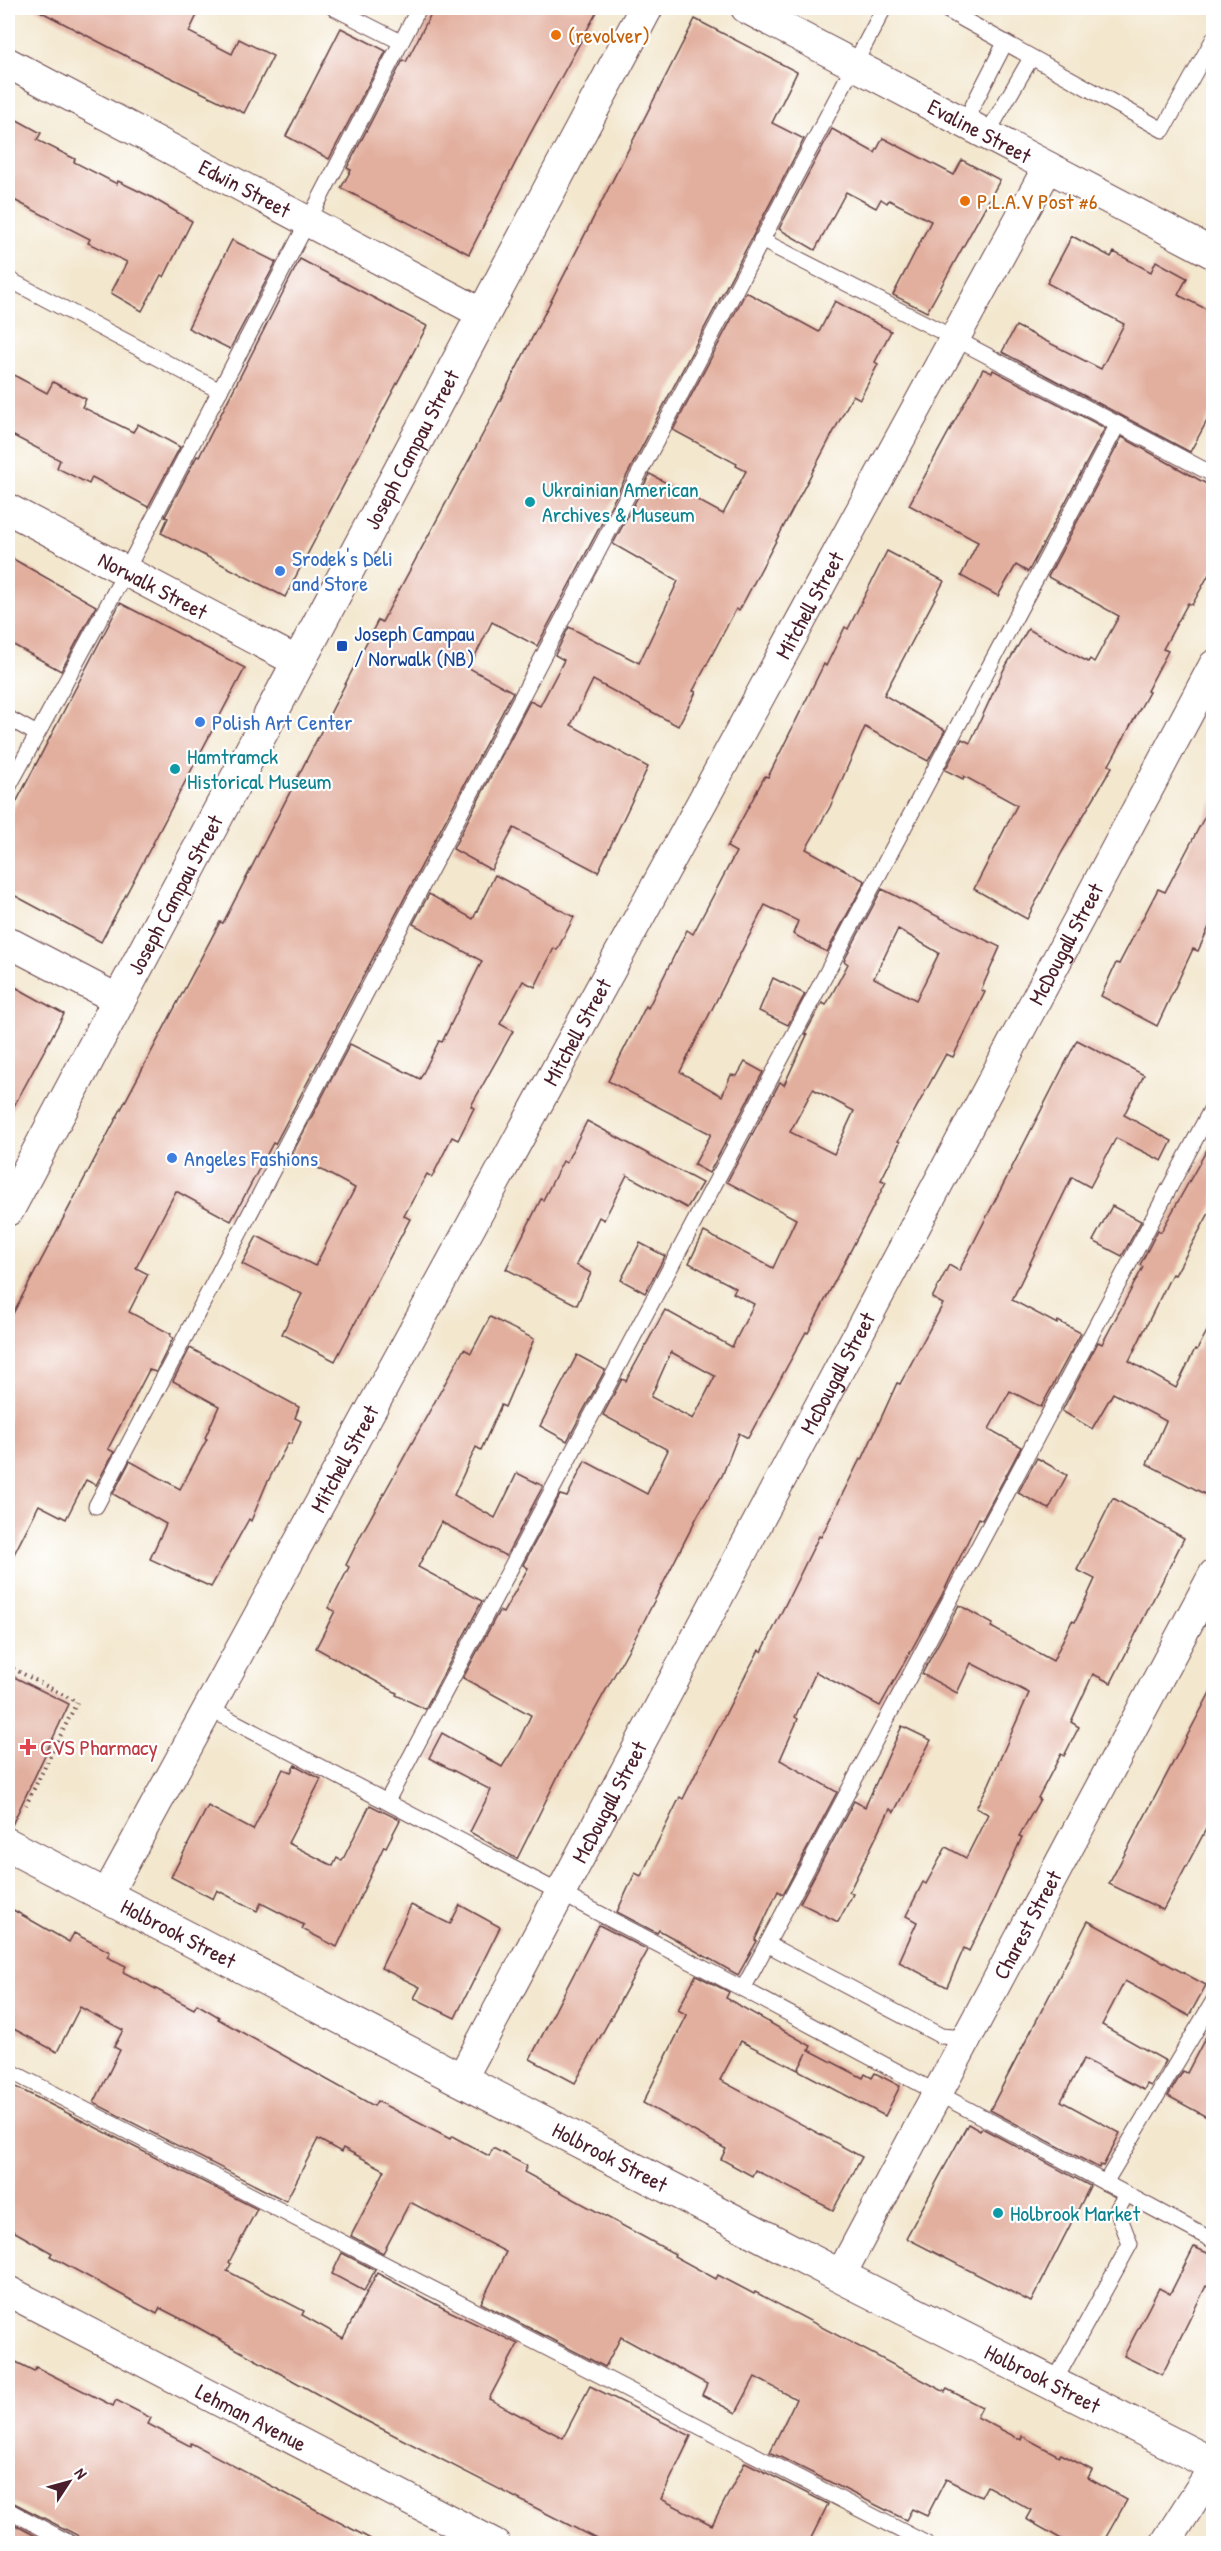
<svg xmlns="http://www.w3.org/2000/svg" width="1221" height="2551" viewBox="0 0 1221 2551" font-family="'Patrick Hand',sans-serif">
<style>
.building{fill:#e2af9e;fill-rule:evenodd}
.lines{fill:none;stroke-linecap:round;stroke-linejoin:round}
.service-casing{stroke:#633d43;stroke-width:17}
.minor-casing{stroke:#633d43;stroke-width:32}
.tertiary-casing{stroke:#633d43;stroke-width:35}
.path{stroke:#633d43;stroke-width:4;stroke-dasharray:1.5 4.5;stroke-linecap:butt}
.service{stroke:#fff;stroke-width:15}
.minor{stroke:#fff;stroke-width:30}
.tertiary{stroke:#fff;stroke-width:33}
.food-dot{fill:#e8710a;stroke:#fff;stroke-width:2}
.culture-dot{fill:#0f9aa8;stroke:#fff;stroke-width:2}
.shop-dot{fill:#3f7fe0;stroke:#fff;stroke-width:2}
.transit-dot{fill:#1a4fb4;stroke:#fff;stroke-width:2}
.health-dot{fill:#e0444e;stroke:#fff;stroke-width:2}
.labels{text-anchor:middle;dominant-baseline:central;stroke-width:4.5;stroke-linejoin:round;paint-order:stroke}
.food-label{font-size:22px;fill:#c56008;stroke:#fff;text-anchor:start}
.street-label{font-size:22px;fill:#4a1f2b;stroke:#fff}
.culture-label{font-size:22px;fill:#0d838f;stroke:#fff;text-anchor:start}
.shop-label{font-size:22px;fill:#366cbe;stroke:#fff;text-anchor:start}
.transit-label{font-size:22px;fill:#164399;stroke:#fff;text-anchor:start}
.health-label{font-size:22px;fill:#be3a42;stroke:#fff;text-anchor:start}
</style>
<rect width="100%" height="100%" fill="#fff"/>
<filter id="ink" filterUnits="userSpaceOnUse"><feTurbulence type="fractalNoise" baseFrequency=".0167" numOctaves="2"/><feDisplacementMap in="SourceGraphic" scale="12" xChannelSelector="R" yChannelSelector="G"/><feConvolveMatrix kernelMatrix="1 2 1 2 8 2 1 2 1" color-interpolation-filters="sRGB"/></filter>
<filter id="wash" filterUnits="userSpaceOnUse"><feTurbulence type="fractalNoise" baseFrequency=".008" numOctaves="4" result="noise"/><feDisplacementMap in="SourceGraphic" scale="24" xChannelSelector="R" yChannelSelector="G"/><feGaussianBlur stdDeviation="1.35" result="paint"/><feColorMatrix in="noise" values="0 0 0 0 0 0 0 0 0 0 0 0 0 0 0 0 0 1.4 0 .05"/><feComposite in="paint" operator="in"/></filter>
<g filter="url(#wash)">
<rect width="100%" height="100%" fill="#f3e7ce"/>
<g id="blocks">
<g class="building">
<polygon points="34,8 182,8 197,15 189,32 232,54 239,39 273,56 244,113 128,57"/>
<polygon points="434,8 599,8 529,136 469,254 341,188 351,170 347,168 403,60 406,62"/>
<polygon points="695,19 797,72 772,123 804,139 537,646 492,622 469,668 513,692 275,1144 273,1143 231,1221 176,1191 136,1268 148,1274 129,1312 171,1334 170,1336 173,1338 156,1372 149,1370 132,1403 108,1449 114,1452 96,1485 86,1480 66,1519 39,1505 8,1566 8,1323 220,922 223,923 378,620 382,622 485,430"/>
<polygon points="341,28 386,51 329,159 286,136"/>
<polygon points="8,115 41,133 37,140 75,159 74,162 117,184 118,181 151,197 192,221 164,277 161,275 142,311 111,293 127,262 88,243 90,239 8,197"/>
<polygon points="832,129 875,153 883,138 954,175 962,160 1000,180 927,312 893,295 931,221 889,200 887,203 881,199 876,208 846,192 815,250 779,229"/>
<polygon points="1072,236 1111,257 1114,252 1151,272 1156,261 1187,278 1178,295 1214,313 1214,408 1190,452 1002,352 1016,326 1101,369 1124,324 1047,283"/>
<polygon points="232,240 276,262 230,349 188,328"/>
<polygon points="300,259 427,326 285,597 161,533 168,518 165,517 197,456 199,457"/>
<polygon points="746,292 819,332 835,301 891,331 875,362 878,364 860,399 853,395 739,611 736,609 693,691 696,692 678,726 593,680 571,725 648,767 598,872 514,828 491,870 453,849 530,701 540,706 564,660 555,655 569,627 639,663 678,581 613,544 650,474 723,514 746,471 736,466 737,464 673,430"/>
<polygon points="983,369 992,373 993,370 1105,428 1028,572 1016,565 998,596 961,576 978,542 909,505"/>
<polygon points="8,372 47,393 53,382 86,399 82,407 133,432 138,424 180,447 148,507 92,477 89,484 57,468 60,460 8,433"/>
<polygon points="1122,437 1214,488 1214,565 1192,605 1188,603 1163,649 1168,651 1147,691 1149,692 1109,765 1112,767 1062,852 1027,919 974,889 1017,805 964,776 963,779 945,770 962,739 970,743 1004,669 1028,629 1088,662 1090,659 1094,662 1119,616 1048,577"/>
<polygon points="887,551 944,581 884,695 945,730 928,761 865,727 830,807 806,849 865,881 827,952 793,934 798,921 765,905 680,1072 722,1096 731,1075 737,1076 745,1062 763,1072 709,1173 694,1165 711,1134 608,1081 646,1006 648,1008 687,930 693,934 736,852 727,847 765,776 768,777 824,664 826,666 845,627 848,629"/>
<polygon points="8,556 96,606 61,671 8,642"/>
<polygon points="120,603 245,668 101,942 8,892 8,818"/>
<polygon points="1214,799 1214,916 1198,951 1193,949 1157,1026 1101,996 1116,963 1119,964 1158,889 1165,892"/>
<polygon points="495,875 574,917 557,950 554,948 535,987 523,981 500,1024 513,1031 471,1106 474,1108 458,1140 452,1137 432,1177 427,1174 404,1216 410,1219 335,1361 282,1334 302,1294 242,1264 257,1236 315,1266 355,1188 292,1154 350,1044 420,1079 439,1041 442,1042 482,961 413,924 429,894 473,919"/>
<path d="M 882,889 L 1000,947 L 981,990 L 985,992 L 953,1057 L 946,1054 L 898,1141 L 900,1142 L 881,1180 L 886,1182 L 808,1333 L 806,1332 L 748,1438 L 739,1433 L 722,1476 L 699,1513 L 641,1627 L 557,1778 L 517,1859 L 470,1832 L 491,1790 L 429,1758 L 442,1733 L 502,1767 L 519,1740 L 531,1715 L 463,1678 L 499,1611 L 503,1613 L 528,1568 L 523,1565 L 560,1495 L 567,1497 L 585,1461 L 647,1494 L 668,1450 L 603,1415 L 622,1379 L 626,1381 L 665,1310 L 732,1347 L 754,1304 L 733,1293 L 736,1288 L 689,1263 L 704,1232 L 773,1268 L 796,1219 L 727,1182 L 780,1082 L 784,1085 L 807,1035 L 805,1034 L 822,1003 L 826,1005 L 848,964 L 844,961 ZM 898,929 L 939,953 L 916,1000 L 874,978 ZM 813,1089 L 854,1111 L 834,1154 L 790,1132 ZM 671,1352 L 715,1376 L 693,1419 L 651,1397 Z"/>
<polygon points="773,978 805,994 788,1025 759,1011"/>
<polygon points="8,983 64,1014 8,1117"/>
<polygon points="1077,1040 1144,1075 1124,1115 1172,1141 1162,1161 1116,1138 1090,1187 1072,1177 1012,1300 1057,1324 1058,1321 1081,1333 1041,1407 1010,1391 989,1429 1021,1447 982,1520 979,1518 942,1595 880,1706 816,1672 795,1717 798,1719 780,1760 837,1792 783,1894 778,1891 755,1940 757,1941 738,1975 659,1930 657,1933 617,1912 635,1873 641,1876 680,1797 683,1799 739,1687 759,1650 762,1652 819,1536 821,1537 860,1459 862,1460 897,1383 900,1384 943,1304 932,1298 949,1265 959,1271"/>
<polygon points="587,1121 702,1183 687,1208 627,1175 604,1220 599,1217 576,1265 591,1273 577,1305 506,1269 541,1199 543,1200 563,1161 566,1163"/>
<polygon points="1214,1137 1214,1204 1175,1275 1172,1274 1129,1361 1176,1388 1195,1349 1197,1350 1214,1318 1214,1499 1147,1464 1166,1421 1113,1393 1092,1429 1062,1411 1098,1342 1102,1344 1143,1267 1140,1265 1158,1230 1161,1232"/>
<polygon points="1112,1206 1141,1221 1122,1256 1093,1241"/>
<polygon points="640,1243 665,1256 645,1293 621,1280"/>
<polygon points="490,1317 534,1339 505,1407 501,1405 481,1450 476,1447 454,1495 495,1518 517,1473 543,1486 506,1556 441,1522 418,1567 482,1601 425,1709 396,1695 397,1693 316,1648 335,1611 328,1608 349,1567 346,1565 362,1533 464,1349 471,1353"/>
<polygon points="190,1348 299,1407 295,1418 301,1421 291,1444 288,1443 266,1485 251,1521 249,1519 211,1587 150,1559 166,1524 113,1494 130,1461 180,1489 207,1439 205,1438 219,1406 173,1381"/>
<polygon points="577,1355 605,1370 567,1441 540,1426"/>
<polygon points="1037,1458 1067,1475 1049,1509 1018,1493"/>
<polygon points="1113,1498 1184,1538 1111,1683 1093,1674 1071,1722 1079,1727 1064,1756 1061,1754 1038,1798 1040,1799 1019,1836 1022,1837 986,1917 969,1951 964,1948 947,1987 899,1962 917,1922 906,1916 923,1882 926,1884 946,1847 966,1858 988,1814 976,1808 989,1784 1029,1693 971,1663 957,1693 922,1674 959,1605 993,1624 991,1627 1053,1661 1072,1621 1075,1622 1095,1579 1077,1570"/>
<polygon points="8,1674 69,1704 11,1827 8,1826"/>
<polygon points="1214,1685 1214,1814 1163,1910 1109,1884"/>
<polygon points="902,1726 931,1740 894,1812 890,1809 849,1892 853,1894 838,1922 800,1903 854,1801 865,1807"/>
<polygon points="295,1765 321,1779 288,1843 333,1866 337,1858 342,1861 370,1805 400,1820 386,1847 384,1846 337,1947 302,1929 304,1925 261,1903 257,1911 217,1890 213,1899 171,1877 208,1806 253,1830 283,1769 291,1772"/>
<polygon points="411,1905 450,1924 460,1905 500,1927 455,2018 414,1998 420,1987 381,1968"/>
<polygon points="8,1907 69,1942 74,1933 110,1952 107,1957 126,1966 123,1972 194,2009 197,2004 219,2017 218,2019 374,2106 377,2101 450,2139 452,2136 489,2156 493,2148 527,2166 524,2172 675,2254 674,2256 716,2279 718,2275 754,2294 755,2292 945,2392 947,2389 982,2407 977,2417 1021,2440 1022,2436 1059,2456 1061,2454 1092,2470 1088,2478 1127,2500 1102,2544 1070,2544 1026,2519 1031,2510 987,2486 981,2497 946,2479 927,2516 912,2509 906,2520 770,2452 796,2399 755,2377 736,2413 702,2395 707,2384 621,2337 605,2367 481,2303 506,2252 410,2202 383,2253 351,2236 385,2170 343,2148 341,2152 318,2139 286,2201 94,2103 120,2050 114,2047 123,2030 80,2007 57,2052 8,2026"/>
<polygon points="1088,1921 1206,1985 1189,2016 1125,1981 1102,2025 1166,2061 1151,2086 1147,2084 1144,2090 1084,2059 1061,2101 1120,2133 1103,2166 1100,2165 1099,2168 990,2110"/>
<polygon points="599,1925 648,1950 575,2083 530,2059"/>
<polygon points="696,1975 729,1992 726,1998 811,2046 809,2050 863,2078 865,2074 872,2078 875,2073 900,2086 885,2116 798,2070 807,2053 798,2070 741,2041 720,2080 862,2157 833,2210 755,2170 752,2176 721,2159 726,2149 643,2103 687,2015 678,2010"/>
<polygon points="1214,2021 1214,2121 1168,2096 1183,2071 1187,2073"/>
<polygon points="8,2083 257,2209 229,2262 231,2264 227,2271 304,2311 302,2315 343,2338 377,2273 447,2310 518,2344 489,2399 563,2438 590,2386 691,2436 661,2499 712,2525 745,2462 828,2504 808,2544 606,2544 351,2413 197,2327 160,2308 157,2314 50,2256 52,2253 8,2228"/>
<polygon points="968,2124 980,2131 982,2128 1090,2186 1031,2302 906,2238"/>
<polygon points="1194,2247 1214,2256 1214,2290 1206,2286 1162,2375 1124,2356 1159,2288 1170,2294"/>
<polygon points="342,2253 375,2270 364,2291 332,2274"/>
<polygon points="8,2358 34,2371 36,2367 113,2406 116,2400 151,2418 148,2424 190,2446 191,2443 380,2544 82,2544 77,2535 8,2500"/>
<polygon points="8,2521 50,2544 8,2544"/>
</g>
</g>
</g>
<g filter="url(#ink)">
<use href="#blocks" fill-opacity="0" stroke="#633d43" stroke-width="1.5"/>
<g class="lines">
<defs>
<g id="service">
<polyline points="334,8 401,42"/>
<polyline points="943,8 1163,130 1214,38"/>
<polyline points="964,123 1005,43"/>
<polyline points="987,134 1031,58"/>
<polyline points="761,240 954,338 1214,475"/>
<polyline points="8,279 220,391"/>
<polyline points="8,718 37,734"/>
<polyline points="8,788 126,571 419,8"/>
<polyline points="96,1506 884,8"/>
<polyline points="208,1708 743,1989 1214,2241"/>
<polyline points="387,1801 1118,424"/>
<polyline points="767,1944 941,2036 966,2038"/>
<polyline points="743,1989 1214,1104"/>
<polyline points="8,2070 927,2544"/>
<polyline points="1105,2183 1214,2000"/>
<polyline points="1053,2384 1130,2244 1117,2210 1126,2194"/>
<polyline points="8,2510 72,2544"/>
</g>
<g id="minor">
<path id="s1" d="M 746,8 L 1214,254"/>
<path id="s2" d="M 8,63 L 483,314"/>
<path id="s3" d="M 8,509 L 298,662"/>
<polyline points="8,942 119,1000"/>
<path id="s4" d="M 106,1896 L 1048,167"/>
<path id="s5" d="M 461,2080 L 1214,665"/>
<path id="s6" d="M 840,2276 L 1214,1574"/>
<path id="s7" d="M 8,2291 L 495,2544"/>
<polyline points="1165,2544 1214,2467"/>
</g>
<g id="tertiary">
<path id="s8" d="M 8,1209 L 646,8"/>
<path id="s9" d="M 8,1845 L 840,2276 L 1214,2465"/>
</g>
</defs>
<use href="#service" class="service-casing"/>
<use href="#minor" class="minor-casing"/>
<use href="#tertiary" class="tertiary-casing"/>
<polyline class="path" points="8,1666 77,1702 26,1805"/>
<use href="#service" class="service"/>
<use href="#minor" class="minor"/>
<use href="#tertiary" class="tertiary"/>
</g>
</g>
<g class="food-dot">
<circle cx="556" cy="35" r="6"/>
<circle cx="965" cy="201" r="6"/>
</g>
<g class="culture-dot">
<circle cx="530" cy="502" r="6"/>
<circle cx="175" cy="769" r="6"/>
<circle cx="998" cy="2213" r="6"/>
</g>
<g class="shop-dot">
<circle cx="280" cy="571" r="6"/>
<circle cx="200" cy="722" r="6"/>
<circle cx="172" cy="1158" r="6"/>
</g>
<rect class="transit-dot" x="336" y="640" width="12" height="12" rx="3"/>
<path class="health-dot" d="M25 1738h6v6h6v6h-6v6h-6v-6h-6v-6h6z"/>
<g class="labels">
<g class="food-label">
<text x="568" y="35">(revolver)</text>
<text x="977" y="201">P.L.A.V Post #6</text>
</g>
<g class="street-label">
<text stroke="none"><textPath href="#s1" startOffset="264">Evaline Street</textPath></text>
<text stroke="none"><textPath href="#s2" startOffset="268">Edwin Street</textPath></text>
<text stroke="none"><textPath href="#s8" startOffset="860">Joseph Campau Street</textPath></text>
<text stroke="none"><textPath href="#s3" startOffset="164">Norwalk Street</textPath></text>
<text stroke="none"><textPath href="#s4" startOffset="1470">Mitchell Street</textPath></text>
<text stroke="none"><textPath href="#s8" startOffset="356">Joseph Campau Street</textPath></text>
<text stroke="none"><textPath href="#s5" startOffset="1287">McDougall Street</textPath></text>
<text stroke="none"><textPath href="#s4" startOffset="984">Mitchell Street</textPath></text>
<text stroke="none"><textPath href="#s5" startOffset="801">McDougall Street</textPath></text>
<text stroke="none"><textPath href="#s4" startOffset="498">Mitchell Street</textPath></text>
<text stroke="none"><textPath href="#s5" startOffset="315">McDougall Street</textPath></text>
<text stroke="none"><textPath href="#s6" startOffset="398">Charest Street</textPath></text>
<text stroke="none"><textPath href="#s9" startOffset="192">Holbrook Street</textPath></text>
<text stroke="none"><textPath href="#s9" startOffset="678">Holbrook Street</textPath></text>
<text stroke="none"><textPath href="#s9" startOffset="1164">Holbrook Street</textPath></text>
<text stroke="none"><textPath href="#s7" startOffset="274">Lehman Avenue</textPath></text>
</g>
<g class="culture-label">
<text x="542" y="489">Ukrainian American<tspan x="542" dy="25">Archives &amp; Museum</tspan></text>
<text x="187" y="756">Hamtramck<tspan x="187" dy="25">Historical Museum</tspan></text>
<text x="1010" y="2213">Holbrook Market</text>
</g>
<g class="shop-label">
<text x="292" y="558">Srodek's Deli<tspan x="292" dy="25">and Store</tspan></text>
<text x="212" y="722">Polish Art Center</text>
<text x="184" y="1158">Angeles Fashions</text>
</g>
<g class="transit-label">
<text x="354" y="633">Joseph Campau<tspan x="354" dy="25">/ Norwalk (NB)</tspan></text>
</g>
<g class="health-label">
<text x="40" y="1747">CVS Pharmacy</text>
</g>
</g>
<rect width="1221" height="2551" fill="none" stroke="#fff" stroke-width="30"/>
<g transform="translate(69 2482) rotate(54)" stroke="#ffffff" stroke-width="4.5" paint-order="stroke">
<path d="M0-4.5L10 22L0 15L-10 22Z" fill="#4a1f2b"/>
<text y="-9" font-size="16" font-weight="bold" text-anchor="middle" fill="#4a1f2b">N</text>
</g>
</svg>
